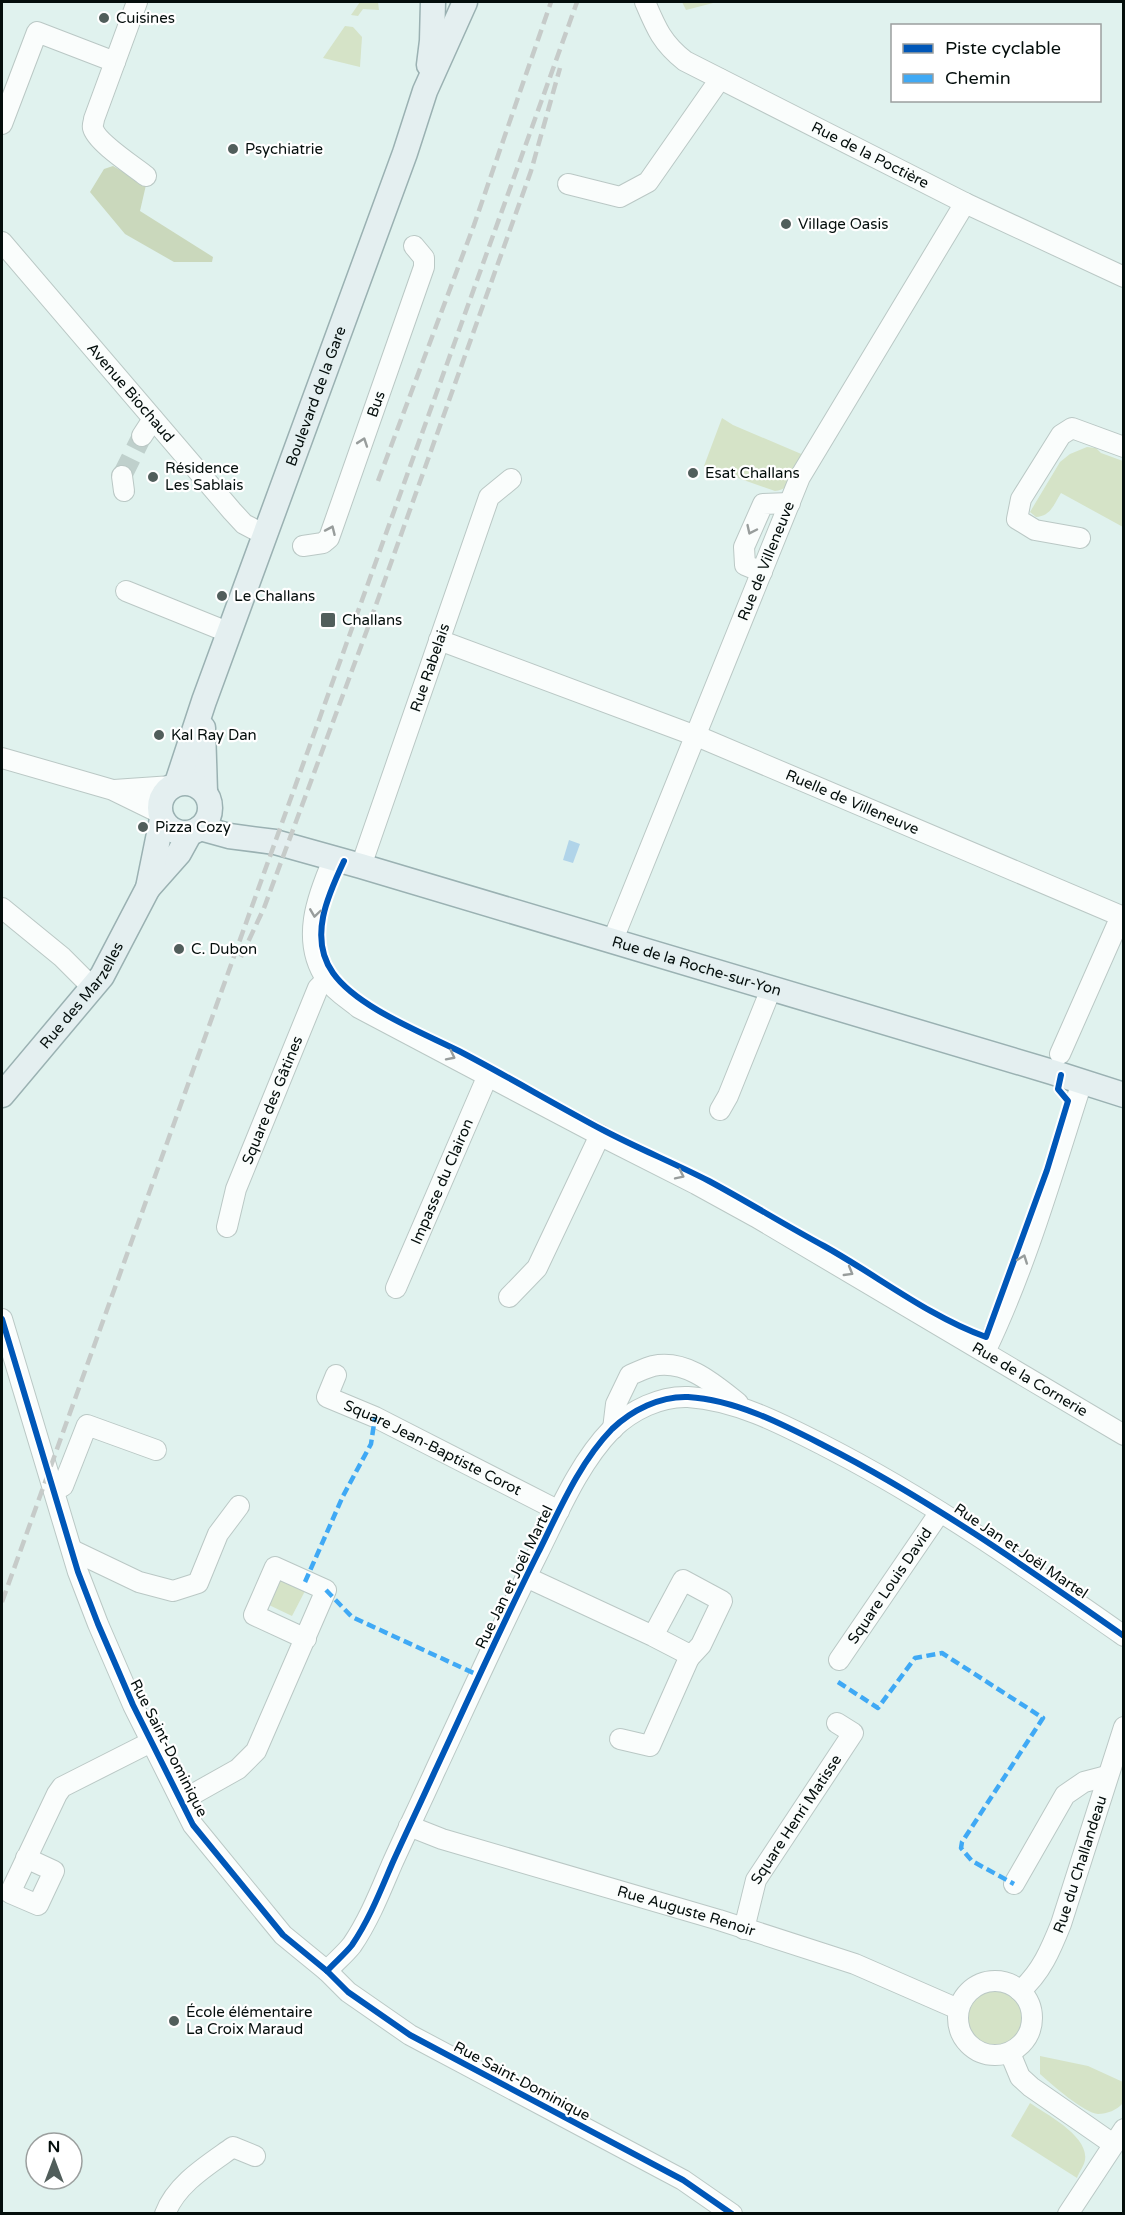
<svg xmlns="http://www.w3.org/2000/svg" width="1125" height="2215" viewBox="0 0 1125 2215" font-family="'Varela Round',sans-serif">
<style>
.green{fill:#d5e3c7}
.forest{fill:#cad8bc}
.water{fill:#b0d4e9}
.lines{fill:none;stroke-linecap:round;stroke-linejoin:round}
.minor-tunnel{stroke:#bfd0cc;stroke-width:20;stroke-dasharray:20 10;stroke-linecap:butt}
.minor-casing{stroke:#bac8c5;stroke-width:22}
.major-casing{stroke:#9ab1b2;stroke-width:27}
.minor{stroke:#fafdfc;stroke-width:20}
.major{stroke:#e4eff0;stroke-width:24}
.rail{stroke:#c6cbc9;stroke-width:4.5;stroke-dasharray:12 6;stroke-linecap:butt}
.quiet{stroke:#3fa9f5;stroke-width:4.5;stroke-dasharray:9 4.5;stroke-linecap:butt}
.cycleway-casing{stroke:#fff;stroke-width:10}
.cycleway{stroke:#0057b8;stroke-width:6}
.oneway{stroke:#989d9c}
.poi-dot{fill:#515e5b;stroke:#fff;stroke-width:2}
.labels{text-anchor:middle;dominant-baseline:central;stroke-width:4.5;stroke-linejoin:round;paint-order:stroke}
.poi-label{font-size:15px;fill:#040e0c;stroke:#fff;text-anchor:start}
.street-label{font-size:15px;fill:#040e0c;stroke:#fff}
</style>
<rect width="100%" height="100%" fill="#e0f2ee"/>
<g class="green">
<polygon points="360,2 378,2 379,10 363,9 358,16 351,15"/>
<polygon points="682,2 717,2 686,10"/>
<polygon points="345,26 353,27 362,37 360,67 323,58"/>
<path d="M 722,418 L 733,425 L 806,456 C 798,471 794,489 775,491 L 704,466 Z"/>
<path d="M 1087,447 L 1096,448 L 1101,453 L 1123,461 L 1123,527 L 1061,493 C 1054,504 1051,516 1036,517 L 1030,512 L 1060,462 L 1070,454 Z"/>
<polygon points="279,1579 305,1591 292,1616 269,1605"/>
<circle cx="995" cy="2018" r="30"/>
<path d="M 1040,2056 L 1088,2066 L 1123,2082 L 1123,2103 C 1117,2110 1107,2114 1098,2114 C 1084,2113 1051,2084 1040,2074 Z"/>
<path d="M 1030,2103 C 1046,2114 1089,2136 1085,2160 C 1084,2166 1079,2172 1077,2178 L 1011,2136 Z"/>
</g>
<polygon class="forest" points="113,166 146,185 140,211 213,257 212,262 174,262 125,234 90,192 104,169"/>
<polygon class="water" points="569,840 580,844 573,863 563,860"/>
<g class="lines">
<polyline class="minor-tunnel" points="122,476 142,436"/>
<defs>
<g id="minor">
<path d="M 137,2 L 94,119 C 94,122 92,125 93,128 C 96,142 135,167 146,176"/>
<path id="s1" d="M 645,2 C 656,28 662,43 685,61 L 965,203 L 1124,277"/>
<polyline points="2,124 37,32 115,62"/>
<polyline points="568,184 620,197 648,182 720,79"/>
<path id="s2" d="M 2,242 L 232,511 L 244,524 L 265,535"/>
<polyline points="142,436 153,419"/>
<polyline points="122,476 124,491"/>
<polyline points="1080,538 1035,530 1017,519 1021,499 1061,435 1072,428 1124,447"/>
<path id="s3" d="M 303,546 L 323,543 L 329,538 L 424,267 L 424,258 L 414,246"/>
<polyline points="762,572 745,565 744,547 763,504 790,503"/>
<polyline points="126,591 230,633"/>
<path id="s4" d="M 439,640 L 704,739 L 1121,916 L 1060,1054"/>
<polyline points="2,758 113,790 160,813"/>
<polyline points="114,790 172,786"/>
<path id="s5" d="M 334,858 C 317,897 300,941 327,980 C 335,991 348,999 359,1008 L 607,1139 L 696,1184 L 756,1217 L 1124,1435"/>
<path id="s6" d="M 361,866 L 489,497 L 511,479"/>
<polyline points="2,908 62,957 93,988"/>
<path id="s7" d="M 612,942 L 800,477 L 965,203"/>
<polyline points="720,1110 728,1096 771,989"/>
<path id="s8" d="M 227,1227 L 236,1189 L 318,988 L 327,979"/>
<path id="s9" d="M 396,1288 L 488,1075"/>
<polyline points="509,1297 537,1268 600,1135"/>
<polyline points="2,1319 78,1572 98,1624 133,1705 193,1825 283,1935 327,1971 348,1992 410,2035 683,2180 732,2214"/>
<path d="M 985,1352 C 1026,1267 1053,1172 1082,1082"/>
<path id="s10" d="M 336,1375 L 327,1397 L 375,1417 L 559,1511"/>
<path d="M 613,1429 L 616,1404 L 630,1375 C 638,1372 645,1368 653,1366 C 686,1359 714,1384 738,1403"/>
<polyline points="54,1491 63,1486 87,1425 156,1450"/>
<polyline points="72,1550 139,1582 173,1591 198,1583 218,1534 239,1506"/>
<polyline points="526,1577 653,1636 684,1652 689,1658 701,1645 722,1601 683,1580 653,1636"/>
<path id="s11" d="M 839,1660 L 940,1512"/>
<polyline points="620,1739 650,1746 689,1658"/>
<polyline points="181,1801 238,1769 256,1751 326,1590 275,1567 254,1615 306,1639"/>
<path id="s12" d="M 409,1826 L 442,1839 L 719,1920 L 855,1964 L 958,2009"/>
<polyline points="26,1858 54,1871 38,1905 10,1893 57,1794 62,1787 151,1742"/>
<polyline points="1014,1884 1065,1795 1084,1782 1107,1776"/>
<path id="s13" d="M 744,1929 L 756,1880 L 853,1733 L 837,1723"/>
<path d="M 327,1971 C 335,1962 345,1954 352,1945 C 369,1920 380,1892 392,1864 C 406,1833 421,1802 435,1771 C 469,1698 502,1625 538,1553 C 559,1511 579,1463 612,1429 C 632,1410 660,1396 688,1397 C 736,1400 782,1424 823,1445 C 929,1499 1027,1568 1124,1636"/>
<circle cx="995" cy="2018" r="37"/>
<path id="s14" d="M 1020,1991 C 1041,1973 1051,1949 1061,1924 L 1124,1727"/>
<polyline points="1010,2053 1020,2077 1031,2087 1113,2144"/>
<path d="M 165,2214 C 176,2184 208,2165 233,2147 L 255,2156"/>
<polyline points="1068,2214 1124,2129"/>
</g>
<g id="major">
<polyline points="429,65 432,41 433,2"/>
<polyline points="203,728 205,792"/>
<circle cx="185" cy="808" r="25"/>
<path id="s15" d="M 177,783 L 204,701 L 405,153 L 425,91 L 465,2"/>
<path id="s16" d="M 200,828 L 229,836 L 275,842 L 361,866 L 1052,1072 L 1124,1095"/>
<polyline points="148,888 179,853 190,833"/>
<path id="s17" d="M 2,1095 L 102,976 L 148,888 L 162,819"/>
</g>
</defs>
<use href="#minor" class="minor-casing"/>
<use href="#major" class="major-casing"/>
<use href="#minor" class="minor"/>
<use href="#major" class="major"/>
<g class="rail">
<polyline points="378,481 474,225 551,2"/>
<polyline points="241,957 264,908 367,630 531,171 560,68"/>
<polyline points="2,1602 577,2"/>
</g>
<g class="quiet">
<polyline points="305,1582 343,1496 371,1444 375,1417"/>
<polyline points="326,1590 352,1617 480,1676"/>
<polyline points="838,1682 878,1708 915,1658 942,1653 1043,1718 962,1842 961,1848 972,1861 1014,1884"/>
</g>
<defs>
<g id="cycleway">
<path d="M 344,861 C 328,895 308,938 333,973 C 357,1007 421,1032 459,1051 C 507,1076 554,1104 603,1130 C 637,1148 674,1163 709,1181 C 748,1202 785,1225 824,1246 C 878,1276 928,1316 986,1337 L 1047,1170 L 1068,1101 L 1058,1089 L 1061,1075"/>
<polyline points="2,1319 78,1572 98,1624 133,1705 193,1825 283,1935 327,1971 348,1992 410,2035 683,2180 732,2214"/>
<path d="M 327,1971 C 335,1962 345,1954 352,1945 C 369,1920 380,1892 392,1864 C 406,1833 421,1802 435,1771 C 469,1698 502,1625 538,1553 C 559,1511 579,1463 612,1429 C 632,1410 660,1396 688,1397 C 736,1400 782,1424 823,1445 C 929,1499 1027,1568 1124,1636"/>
</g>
</defs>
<use href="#cycleway" class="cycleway-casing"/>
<use href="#cycleway" class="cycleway"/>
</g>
<defs><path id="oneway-chevron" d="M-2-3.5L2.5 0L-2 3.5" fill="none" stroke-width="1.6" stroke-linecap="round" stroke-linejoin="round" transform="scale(1.5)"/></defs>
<g class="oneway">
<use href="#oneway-chevron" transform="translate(363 442) rotate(-71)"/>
<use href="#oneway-chevron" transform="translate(331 530) rotate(-66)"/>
<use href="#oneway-chevron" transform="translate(751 530) rotate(115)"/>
<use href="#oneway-chevron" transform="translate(315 913) rotate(98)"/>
<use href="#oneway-chevron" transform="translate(451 1056) rotate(27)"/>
<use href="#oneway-chevron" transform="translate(680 1175) rotate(26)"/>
<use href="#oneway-chevron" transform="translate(1023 1259) rotate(-70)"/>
<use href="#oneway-chevron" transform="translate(849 1272) rotate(30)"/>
</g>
<g class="poi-dot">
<circle cx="104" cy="18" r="6"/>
<circle cx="233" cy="149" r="6"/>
<circle cx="786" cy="224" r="6"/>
<circle cx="693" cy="473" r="6"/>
<circle cx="153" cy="477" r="6"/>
<circle cx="222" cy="596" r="6"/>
<rect x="320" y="612" width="16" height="16" rx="3"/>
<circle cx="159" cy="735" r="6"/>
<circle cx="143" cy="827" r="6"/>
<circle cx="179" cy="949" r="6"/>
<circle cx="174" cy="2021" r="6"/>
</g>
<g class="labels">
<g class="poi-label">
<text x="116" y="18">Cuisines</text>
<text x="245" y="149">Psychiatrie</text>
<text x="798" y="224">Village Oasis</text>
<text x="165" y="468">Résidence<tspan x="165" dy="17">Les Sablais</tspan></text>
<text x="705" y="473">Esat Challans</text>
<text x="234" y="596">Le Challans</text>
<text x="342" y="620">Challans</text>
<text x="171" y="735">Kal Ray Dan</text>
<text x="155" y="827">Pizza Cozy</text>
<text x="191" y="949">C. Dubon</text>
<text x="186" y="2012">École élémentaire<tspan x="186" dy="17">La Croix Maraud</tspan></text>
</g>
<g class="street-label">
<text stroke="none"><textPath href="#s1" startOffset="280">Rue de la Poctière</textPath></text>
<text stroke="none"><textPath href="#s2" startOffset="198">Avenue Biochaud</textPath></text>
<text stroke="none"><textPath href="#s15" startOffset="411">Boulevard de la Gare</textPath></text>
<text stroke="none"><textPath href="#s3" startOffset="170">Bus</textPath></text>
<text stroke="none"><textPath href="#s7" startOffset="411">Rue de Villeneuve</textPath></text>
<text stroke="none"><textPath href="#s6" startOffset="210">Rue Rabelais</textPath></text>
<text stroke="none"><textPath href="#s4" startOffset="444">Ruelle de Villeneuve</textPath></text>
<text stroke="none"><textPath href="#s16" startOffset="516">Rue de la Roche-sur-Yon</textPath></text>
<text stroke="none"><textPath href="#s17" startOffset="128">Rue des Marzelles</textPath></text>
<text stroke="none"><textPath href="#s8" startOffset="135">Square des Gâtines</textPath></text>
<text stroke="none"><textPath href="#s9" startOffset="116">Impasse du Clairon</textPath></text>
<text stroke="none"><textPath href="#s5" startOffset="938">Rue de la Cornerie</textPath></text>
<text stroke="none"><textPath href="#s10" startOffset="141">Square Jean-Baptiste Corot</textPath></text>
<text transform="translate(1021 1551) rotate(34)">Rue Jan et Joël Martel</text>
<text transform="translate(514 1577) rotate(-64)">Rue Jan et Joël Martel</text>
<text stroke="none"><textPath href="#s11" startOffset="90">Square Louis David</textPath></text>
<text transform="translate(169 1748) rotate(63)">Rue Saint-Dominique</text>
<text stroke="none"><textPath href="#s13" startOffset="123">Square Henri Matisse</textPath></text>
<text stroke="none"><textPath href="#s14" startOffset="142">Rue du Challandeau</textPath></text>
<text stroke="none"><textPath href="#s12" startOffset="290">Rue Auguste Renoir</textPath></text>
<text transform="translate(522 2081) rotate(28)">Rue Saint-Dominique</text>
</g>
</g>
<rect width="1125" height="2215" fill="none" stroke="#040e0c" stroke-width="6"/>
<rect x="891" y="24" width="210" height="78" fill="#ffffff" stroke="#9b9f9e" stroke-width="1.5"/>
<rect x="903" y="44" width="30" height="9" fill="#0057b8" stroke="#9b9f9e" stroke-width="1.5"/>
<text x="945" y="54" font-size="18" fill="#040e0c">Piste cyclable</text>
<rect x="903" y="74" width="30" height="9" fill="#3fa9f5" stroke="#9b9f9e" stroke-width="1.5"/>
<text x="945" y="84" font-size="18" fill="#040e0c">Chemin</text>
<g transform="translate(54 2161)"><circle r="28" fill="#ffffff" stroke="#9b9f9e" stroke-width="1.5"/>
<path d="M0-4.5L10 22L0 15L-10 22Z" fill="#515e5b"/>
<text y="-9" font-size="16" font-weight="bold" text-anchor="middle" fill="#040e0c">N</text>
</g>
</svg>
